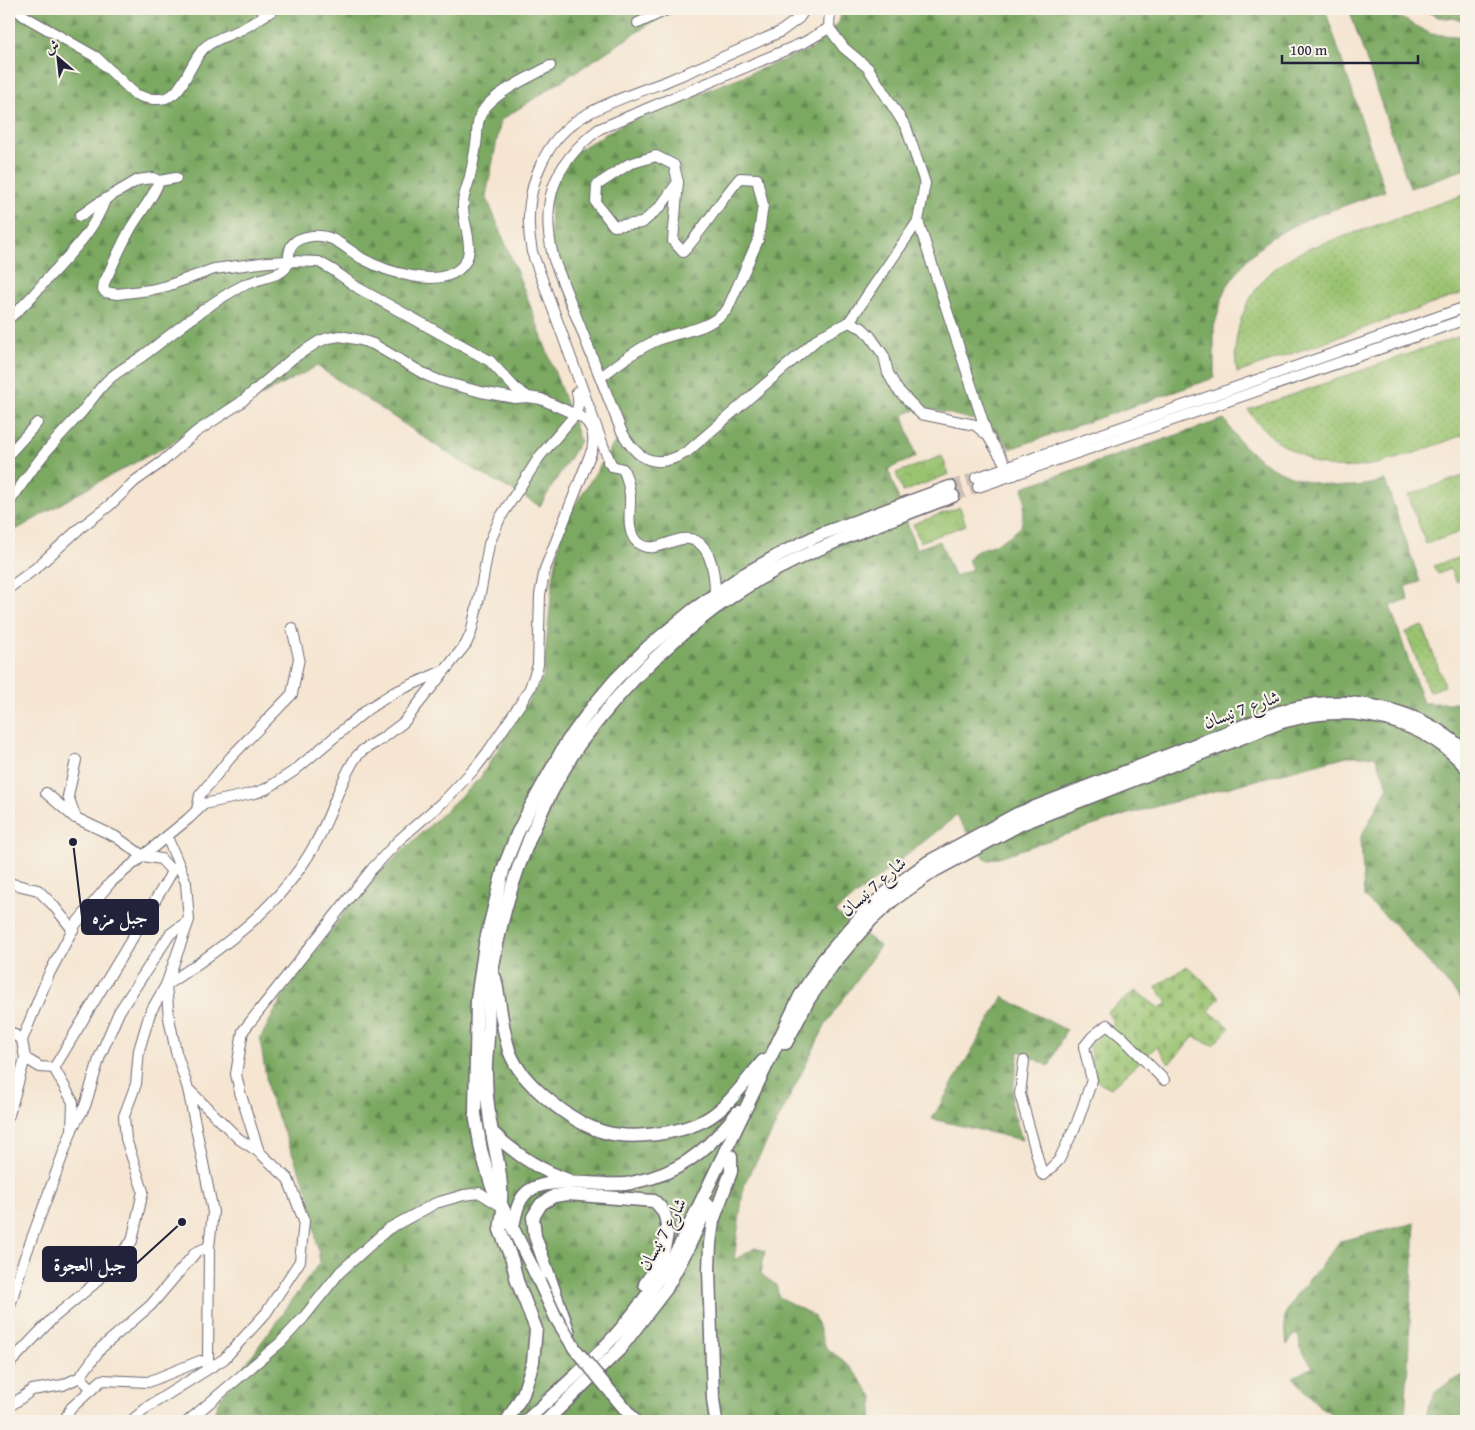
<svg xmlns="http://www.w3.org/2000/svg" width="1475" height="1430" viewBox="0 0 1475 1430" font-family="'Gentium Book Plus',Amiri,serif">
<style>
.grass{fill:url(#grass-dots);stroke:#5e7255}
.forest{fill:url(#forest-firs);stroke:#4e664e}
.cemetery{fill:url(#cemetery-stones);stroke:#5e7255}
.park{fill:url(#park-crowns);stroke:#5e7255}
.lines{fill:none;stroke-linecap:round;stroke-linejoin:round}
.major-tunnel{stroke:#cbbeb3;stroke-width:12;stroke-dasharray:12 6;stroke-linecap:butt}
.minor-casing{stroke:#6c6670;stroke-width:12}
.major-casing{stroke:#6c6670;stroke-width:15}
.minor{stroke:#fff;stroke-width:10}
.major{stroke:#fff;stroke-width:12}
.major-bridge-casing{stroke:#6c6670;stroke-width:15;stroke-linecap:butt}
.major-bridge{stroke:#fff;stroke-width:12}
.labels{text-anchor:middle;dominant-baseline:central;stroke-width:4.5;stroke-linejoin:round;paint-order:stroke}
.street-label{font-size:18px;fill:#22223b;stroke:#f7f3e8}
.leader{fill:none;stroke:#22223b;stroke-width:2}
.callout-dot{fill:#22223b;stroke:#f7f3e8;stroke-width:2}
.callout{fill:#22223b;stroke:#22223b;stroke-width:2}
.callout-label{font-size:19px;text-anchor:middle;font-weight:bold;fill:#fff}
</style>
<defs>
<pattern id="grass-dots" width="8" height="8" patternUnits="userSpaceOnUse" patternTransform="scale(1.25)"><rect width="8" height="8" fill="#9ac36f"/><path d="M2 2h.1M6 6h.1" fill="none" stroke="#84a761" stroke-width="1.8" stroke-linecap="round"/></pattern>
<pattern id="forest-firs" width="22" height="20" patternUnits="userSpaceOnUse" patternTransform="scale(1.25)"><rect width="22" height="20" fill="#7ba962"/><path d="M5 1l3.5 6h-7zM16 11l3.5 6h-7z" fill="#648952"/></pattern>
<pattern id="cemetery-stones" width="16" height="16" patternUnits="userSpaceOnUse" patternTransform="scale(1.25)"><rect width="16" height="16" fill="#9ac36f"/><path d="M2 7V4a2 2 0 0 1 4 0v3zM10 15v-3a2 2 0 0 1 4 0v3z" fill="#84a761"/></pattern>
<pattern id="park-crowns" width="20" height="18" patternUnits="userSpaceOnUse" patternTransform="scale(1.25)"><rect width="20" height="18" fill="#9ac36f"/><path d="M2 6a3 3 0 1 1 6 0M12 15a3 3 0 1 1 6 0" fill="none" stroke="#84a761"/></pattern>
</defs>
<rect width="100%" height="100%" fill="#f7f3e8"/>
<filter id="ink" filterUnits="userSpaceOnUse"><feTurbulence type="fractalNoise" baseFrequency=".02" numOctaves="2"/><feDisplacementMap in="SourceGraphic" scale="10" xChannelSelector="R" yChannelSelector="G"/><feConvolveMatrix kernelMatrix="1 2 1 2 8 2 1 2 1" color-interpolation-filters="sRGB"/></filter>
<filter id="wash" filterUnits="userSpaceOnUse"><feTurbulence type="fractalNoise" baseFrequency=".0096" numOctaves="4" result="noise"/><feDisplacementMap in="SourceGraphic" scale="20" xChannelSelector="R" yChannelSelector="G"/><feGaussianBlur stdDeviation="1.12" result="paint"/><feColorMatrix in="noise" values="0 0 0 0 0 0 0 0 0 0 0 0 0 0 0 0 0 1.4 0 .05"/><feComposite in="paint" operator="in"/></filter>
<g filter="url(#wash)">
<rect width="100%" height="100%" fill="#f5e5d1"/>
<g class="grass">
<path d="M 1466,194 L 1466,292 L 1237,373 C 1229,329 1250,283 1288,259 C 1306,247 1331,241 1351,234 C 1390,221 1428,207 1466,194 Z"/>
<path d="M 1466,334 L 1466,434 C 1423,449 1361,479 1316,463 C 1310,461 1304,457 1299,454 C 1275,442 1263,431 1248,410 Z"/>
<polygon points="1466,475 1466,530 1426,544 1408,495"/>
<polygon points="1466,555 1466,578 1456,582 1450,569 1438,574 1433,566"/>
<polygon points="1423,626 1445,686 1429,692 1406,632"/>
</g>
<g class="forest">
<polygon points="9,9 673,9 501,120 486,196 527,297 580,441 540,506 461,462 317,366 91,486 9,534"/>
<path d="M 842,9 L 1325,9 L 1385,191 L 1307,219 L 1272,237 L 1247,259 L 1225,289 L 1214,327 L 1214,378 L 1010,449 L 998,433 L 982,422 L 923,407 L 903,415 L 916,457 L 888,469 L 916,549 L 940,541 L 954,576 L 972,569 L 968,560 C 977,548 982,550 995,544 C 1004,540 1013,534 1021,527 L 1025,501 L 1023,487 L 1224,419 C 1230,427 1235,437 1242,444 C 1276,480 1338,496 1385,480 L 1420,582 L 1405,587 L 1409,600 L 1390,606 L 1423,703 L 1459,703 L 1466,722 L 1466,1008 L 1462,1000 L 1395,925 L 1364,897 L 1361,837 L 1388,786 L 1375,756 L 1347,756 L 1128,814 L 987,861 L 956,816 L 835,912 L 880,946 L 826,1024 L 768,1140 L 744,1184 L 734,1260 L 755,1248 L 765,1251 L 761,1274 L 776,1285 L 779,1297 L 814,1316 L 827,1350 C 848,1359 860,1380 874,1398 L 871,1421 L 211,1421 L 218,1402 L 320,1262 L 309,1194 L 269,1096 L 260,1039 L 283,996 L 360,891 L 480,778 L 543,677 L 553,579 L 563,524 L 622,431 L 551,251 L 550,184 L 573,153 L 628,121 L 812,49 L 839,22 Z"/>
<polygon points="1349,9 1387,9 1390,12 1431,34 1466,37 1466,169 1410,188"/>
<polygon points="1421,9 1466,9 1466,20 1438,17"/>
<polygon points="1003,997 1066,1030 1049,1066 1019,1051 1011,1104 1022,1140 932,1119"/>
<polygon points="1415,1223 1405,1421 1343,1421 1319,1406 1293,1377 1313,1367 1300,1348 1299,1337 1294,1334 1287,1345 1284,1316 1296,1295 1323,1263 1340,1241"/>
<polygon points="1466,1373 1466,1421 1423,1421 1436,1391"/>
</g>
<polygon class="cemetery" points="1187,966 1220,997 1209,1011 1230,1028 1213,1045 1194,1037 1169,1064 1157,1046 1111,1088 1095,1080 1089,1046 1114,1023 1107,1012 1136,991 1159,1008 1168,1003 1156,987"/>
<g class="park">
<polygon points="942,456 949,474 903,492 896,473"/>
<polygon points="960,507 966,525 920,542 913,524"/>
</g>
</g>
<g filter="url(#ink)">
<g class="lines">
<g class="major-tunnel">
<polyline points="950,487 976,478"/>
<polyline points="953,496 978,487"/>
</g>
<defs>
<g id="minor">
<path d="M 16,9 L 24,16 L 96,57 L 135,94 C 146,99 161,102 172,95 C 184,88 192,60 204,48 C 215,38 230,35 242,29 C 254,23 264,15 275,9"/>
<path d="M 830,9 L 829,28 L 805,42 L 599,129 C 553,164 539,203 554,260 L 621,430 C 637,461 656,470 687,452 L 821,336 L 849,322 L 862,328 L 870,336 L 884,356 L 888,373 L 897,389 L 921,414 L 975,425 L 988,436 L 1007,467 L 1014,475"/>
<polyline points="638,23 669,9"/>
<polyline points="829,28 844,48 868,68 906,127 925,183 918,221 849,322"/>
<polygon points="656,156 674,165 678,182 661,206 642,223 614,226 596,203 597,185 629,164"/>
<path d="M 159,181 C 153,199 140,212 131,228 C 121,245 113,265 104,283 L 103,289 L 105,292 L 117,294 L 150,290 L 167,286 L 214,269 L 268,262 L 289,261 L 319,262 L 333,270 L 358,288 L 490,361 L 514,387 L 528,397"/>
<polyline points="80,216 97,204 138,180 153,178 159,181 176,178"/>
<polyline points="918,221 987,434"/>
<path d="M 9,318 C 24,307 35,293 47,279 C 69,255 94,231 105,200"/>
<path d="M 601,377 C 619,363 638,348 660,339 C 687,329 704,332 727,310 L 758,240 L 763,205 L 757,179 L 740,178 C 719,202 704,229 683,252 L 673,241 L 678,182"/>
<polyline points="9,454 37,423"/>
<path d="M 608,462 L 612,466 L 623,469 C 627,477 629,486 630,495 C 631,509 625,532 638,543 C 652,554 668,541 682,539 C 711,535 715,574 715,594"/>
<path d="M 612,466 L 604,448 L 532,252 C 521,198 539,138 591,112 C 614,100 640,91 665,82 C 703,66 742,49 780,32 L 799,18 L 805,9"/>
<polyline points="976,478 1466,307"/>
<polyline points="978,487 1466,319"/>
<path d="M 9,503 C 22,484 35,464 50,447 C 60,435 71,424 81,413 C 90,402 97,391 107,381 C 118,370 132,364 144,355 C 176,331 207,304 242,286 C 254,280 269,278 281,272 C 298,262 276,241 312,236 C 333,233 347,250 363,259 C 385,271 435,288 458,270 C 480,253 462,227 463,204 C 463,195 468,186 470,176 C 473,163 476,149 477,136 C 477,128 478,119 482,112 C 494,92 531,77 550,66"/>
<path d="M 9,588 L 36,568 L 80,528 L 110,505 L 135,481 L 162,462 L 196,432 L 240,403 L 293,358 L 318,342 L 328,338 L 340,336 L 361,340 L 373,344 L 426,375 L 440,381 L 481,392 L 515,398 L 528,397 L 541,399 L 583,418 C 593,426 595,438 592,450 L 545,569 L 540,595 L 538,665 L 530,688 L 521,703 L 487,753 L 477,766 L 446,799 L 399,840 L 372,869 L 243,1031 L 236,1074 L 240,1092 L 259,1152 L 288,1179 L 304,1221 L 300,1261 L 266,1313 L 224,1359 L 149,1406 L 131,1421"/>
<polyline points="76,760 68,796 76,818 116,837 143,856 161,859 172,871 168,879 54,1068 40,1067 25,1058 22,1040 49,974 75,925 111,882 188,819 204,804 255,793 266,789 294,771 368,709 393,693 445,670"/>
<polyline points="46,793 75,818"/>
<polyline points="197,810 200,795 231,757 292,694 299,658 292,628"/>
<polyline points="167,837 179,865 175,868"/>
<polyline points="13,884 38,890 53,905 73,930"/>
<polyline points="9,1031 22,1040"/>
<polyline points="1024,1061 1020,1094 1042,1174"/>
<polyline points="188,1089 213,1212 209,1247 208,1363"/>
<polyline points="9,1115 25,1058"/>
<polyline points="73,1127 85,1106 100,1056 119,1012 170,934 188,921"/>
<path d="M 259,1152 L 239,1139 L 188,1089 L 176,1052 L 169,1018 L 166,985 C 223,948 280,907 314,846 C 331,818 338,784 356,757 L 363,750 L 383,738 L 404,722 L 466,644 L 471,633 L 481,589 L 489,544 L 500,518 L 540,456 L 575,415 C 579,407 579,401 577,392"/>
<polyline points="1044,1175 1059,1160 1077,1123 1092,1080 1084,1047 1092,1037 1107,1025 1122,1037 1164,1080"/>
<polyline points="9,1309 22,1265 72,1130 73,1102 54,1068"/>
<polyline points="9,1364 52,1319 94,1284 132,1241 143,1191 126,1139 124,1116 136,1084 139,1050 150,1013 166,985 189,920 186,883 179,865"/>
<polyline points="92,1389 80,1377 101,1348 151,1305 196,1252 209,1247"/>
<polyline points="9,1407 32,1390 63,1385 80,1377"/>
<polyline points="64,1421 71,1408 102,1380 148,1382 200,1361 212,1364"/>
<polyline points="188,1421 281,1342 304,1317 340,1272 388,1229 436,1203 464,1195 480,1193 501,1206"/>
</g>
<g id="major">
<path d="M 495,978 C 500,1000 502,1031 510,1053 C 522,1084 572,1123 604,1132 C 632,1140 679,1134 705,1120 C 727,1109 747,1079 763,1061"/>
<path d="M 786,1043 L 809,999 L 832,966 L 856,937 L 871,920 L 893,900 L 934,871 L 1021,824 L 1282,722 C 1294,719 1307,715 1320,714 C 1373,709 1430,726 1466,767"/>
<path d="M 492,1132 C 514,1153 539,1170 568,1180"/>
<path d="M 501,1201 C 503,1172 492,1143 489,1113 C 487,1101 486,1088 486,1076 C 485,1062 488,1048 488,1034 C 489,1021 488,1009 489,996 C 498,908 530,821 578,746 C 585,736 593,727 601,717 C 644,663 700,614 759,579 C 821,544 887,521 953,496"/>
<polyline points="503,1210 500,1230 512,1260 517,1281 536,1329 533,1362 523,1394 507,1421"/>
<path d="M 513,1227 C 515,1217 516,1207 522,1198 C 538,1172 599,1187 625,1184 C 633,1183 642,1180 651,1178 C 689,1167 714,1142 738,1112"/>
<polyline points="539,1281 491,1184 481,1150 475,1114 477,999 485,944 504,867 517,834 530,808 566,743 594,705 616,679 648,647 693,610 743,575 784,552 821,534 950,487"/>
<path d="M 569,1333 L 535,1236 L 533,1217 L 541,1204 L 554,1196 L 568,1194 L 654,1201 C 656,1203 660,1206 662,1210 C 676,1232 658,1266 645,1284"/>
<path d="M 526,1421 C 559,1390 595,1360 624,1325 C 644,1301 662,1274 679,1247 L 800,996 L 823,960 L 864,913 L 887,892 L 928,862 L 1017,814 L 1279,712 C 1291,709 1304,706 1317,704 C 1359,699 1411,710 1445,735 C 1453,740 1459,746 1466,752"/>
<polyline points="546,1421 619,1350 666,1289 688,1248 708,1205"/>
<polyline points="716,1421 713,1399 709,1270 710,1244 713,1221 731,1172 731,1156"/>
</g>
</defs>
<use href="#minor" class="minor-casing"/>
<use href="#major" class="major-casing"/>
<use href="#minor" class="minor"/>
<use href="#major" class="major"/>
<defs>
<polyline id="major-bridge" points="539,1281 556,1318 575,1349 635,1421"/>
</defs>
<use href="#major-bridge" class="major-bridge-casing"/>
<use href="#major-bridge" class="major-bridge"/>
</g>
</g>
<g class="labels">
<g class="street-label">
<text transform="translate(1241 709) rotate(-20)">شارع 7 نيسان</text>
<text transform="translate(873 886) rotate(-41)">شارع 7 نيسان</text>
<text transform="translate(662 1234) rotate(-61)">شارع 7 نيسان</text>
</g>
</g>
<path class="leader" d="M73 842L82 917M182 1222L136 1264"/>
<g class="callout-dot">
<circle cx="73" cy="842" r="5"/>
<circle cx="182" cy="1222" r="5"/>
</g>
<g class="callout">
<rect x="82" y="900" width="76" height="34" rx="5"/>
<rect x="43" y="1247" width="93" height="34" rx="5"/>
</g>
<g class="callout-label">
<text x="120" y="924">جبل مزه</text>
<text x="90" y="1271">جبل العجوة</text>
</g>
<rect width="1475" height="1430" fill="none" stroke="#f7f3e8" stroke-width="30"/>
<g transform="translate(58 58) rotate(332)" stroke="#f7f3e8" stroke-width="4" paint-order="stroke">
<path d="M0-4L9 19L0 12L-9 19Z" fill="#22223b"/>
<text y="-8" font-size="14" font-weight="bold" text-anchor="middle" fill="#22223b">ش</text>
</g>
<path d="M1282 55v8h136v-8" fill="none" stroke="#22223b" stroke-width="2.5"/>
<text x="1290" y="55" font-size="15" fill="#22223b" stroke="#f7f3e8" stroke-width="4" paint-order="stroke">100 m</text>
</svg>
